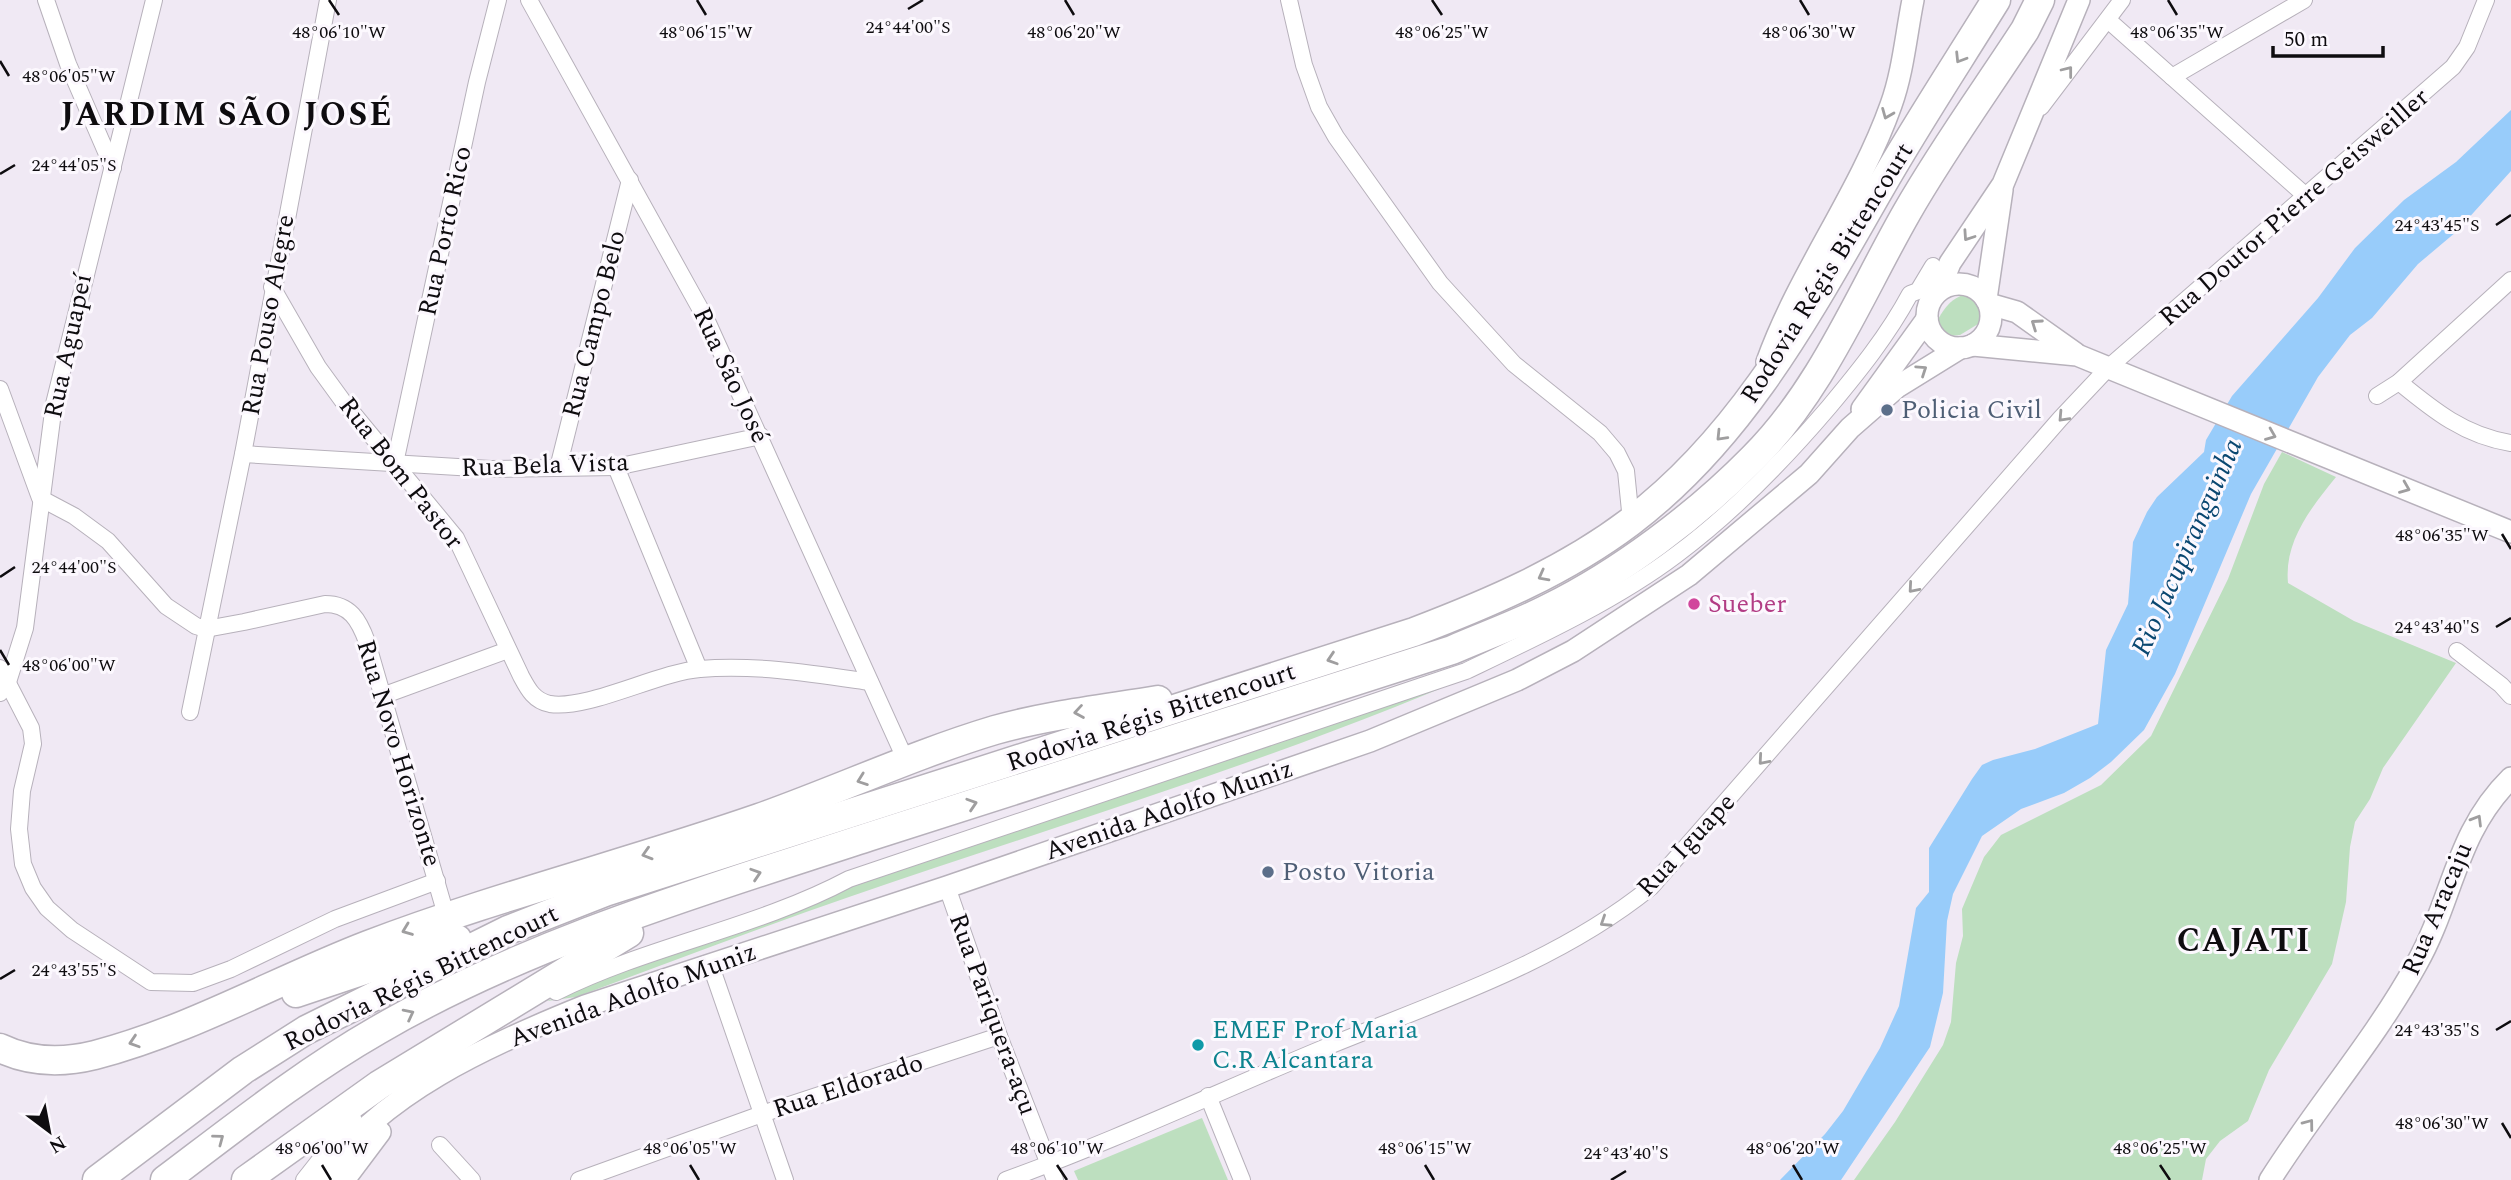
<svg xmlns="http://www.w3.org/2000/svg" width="2511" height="1180" viewBox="0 0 2511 1180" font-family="Spectral,serif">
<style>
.green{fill:#bddfbf}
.water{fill:#98ccfa}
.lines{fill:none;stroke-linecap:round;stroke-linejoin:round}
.street-casing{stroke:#b7b1bb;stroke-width:18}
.secondary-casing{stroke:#b7b1bb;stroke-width:24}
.highway-casing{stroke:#b7b1bb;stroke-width:31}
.street{stroke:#fff;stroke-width:16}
.secondary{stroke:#fff;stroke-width:21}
.highway{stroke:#fff;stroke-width:28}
.oneway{stroke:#9f9e9f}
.ticks{fill:none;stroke:#0e0c0f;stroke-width:2.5}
.service-dot{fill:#5c6f8a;stroke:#fcf8fe;stroke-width:2.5}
.hotel-dot{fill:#d1479c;stroke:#fcf8fe;stroke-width:2.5}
.culture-dot{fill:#0f9aa8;stroke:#fcf8fe;stroke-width:2.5}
.labels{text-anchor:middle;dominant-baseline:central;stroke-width:6;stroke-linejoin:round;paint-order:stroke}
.street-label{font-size:26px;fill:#0e0c0f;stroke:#fcf8fe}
.service-label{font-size:26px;fill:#4e5e75;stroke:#fcf8fe;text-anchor:start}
.hotel-label{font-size:26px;fill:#b23c85;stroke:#fcf8fe;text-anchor:start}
.culture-label{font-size:26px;fill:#0d838f;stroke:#fcf8fe;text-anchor:start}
.water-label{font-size:28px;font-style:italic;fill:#0a4771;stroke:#fcf8fe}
.district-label{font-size:33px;font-weight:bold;letter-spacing:2px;fill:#0e0c0f;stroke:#fcf8fe}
.ticks-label{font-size:18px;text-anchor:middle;fill:#0e0c0f;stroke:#fcf8fe;stroke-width:6;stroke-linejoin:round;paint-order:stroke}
</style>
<rect width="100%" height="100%" fill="#f0e9f4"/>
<g class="green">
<path d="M 1974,293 C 1984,302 1986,308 1983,321 L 1960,335 L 1940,337 L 1933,332 C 1940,312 1951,294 1974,293 Z"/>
<path d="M 2282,452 L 2336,477 C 2311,508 2284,541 2288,583 L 2354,621 L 2456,663 L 2383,768 L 2370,799 L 2355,822 L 2350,847 L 2346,902 L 2332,964 L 2269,1070 L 2248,1121 L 2220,1141 L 2206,1159 L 2202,1180 L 1854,1180 L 1895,1122 L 1943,1045 L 1951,1022 L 1956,963 L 1963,936 L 1962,909 L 1984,857 L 2001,835 L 2101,785 L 2151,736 L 2228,579 L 2264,484 Z"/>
<path d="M 1516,656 C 1300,753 1073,820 849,897 C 757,929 667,963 576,997 L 547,1001 L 622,968 L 858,881 Z"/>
<polygon points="1202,1118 1228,1180 1078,1180 1074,1171"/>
</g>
<polygon class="water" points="2511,110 2511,171 2456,232 2418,264 2372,318 2350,335 2318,377 2251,494 2175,674 2144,730 2111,762 2090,778 2064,793 2021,809 1982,836 1953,894 1947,921 1943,993 1930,1047 1841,1180 1780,1180 1825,1134 1843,1111 1880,1048 1899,1006 1916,908 1929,892 1929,848 1972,779 1982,765 1993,760 2035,749 2098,724 2106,650 2128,604 2133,542 2147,512 2157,497 2204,452 2206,440 2232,396 2318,298 2355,248 2404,200 2456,162"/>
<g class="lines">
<defs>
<g id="street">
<polyline points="46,0 68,64 113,168"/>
<polyline points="529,0 707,321 907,763"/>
<polyline points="1289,0 1304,65 1319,107 1336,137 1440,283 1514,364 1600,433 1617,453 1626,471 1631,521"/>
<polyline points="2108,20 2306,196"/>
<polyline points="2172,77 2304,0"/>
<polyline points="2041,107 2122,0"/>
<path d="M 272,287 L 318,367 L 342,400 L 456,538 L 521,676 C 528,689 534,701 550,704 C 588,710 659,672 700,669 C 755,664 815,674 870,682"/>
<path d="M 2399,382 C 2433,410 2465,436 2511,443"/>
<path d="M 0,389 L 40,498 L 74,516 L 108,541 L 166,606 L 196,626 L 206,629 L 244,622 L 325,604 C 350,604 359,620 367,642 L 446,915"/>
<polyline points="2377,396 2399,382 2511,280"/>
<polyline points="243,454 491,469 616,467 761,436"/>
<polyline points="395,463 477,82 498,0"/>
<polyline points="616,467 699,669"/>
<polyline points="558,468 630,180"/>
<polyline points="2457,651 2501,685 2511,696"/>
<polyline points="0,668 31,728 33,744 22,791 19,829 23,864 33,888 47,908 72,930 151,982 193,983 231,969 335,919 437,881"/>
<polyline points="0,693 8,682 25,628 54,404 154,0"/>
<polyline points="382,696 508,650"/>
<polyline points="190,712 243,454 328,0"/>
<polyline points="947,887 999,1036 1055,1180"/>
<polyline points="711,966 785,1180"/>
<path d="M 556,992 C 650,945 757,928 849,879 L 1466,671 C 1535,638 1615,601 1676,555 C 1734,512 1783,461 1829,407 C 1859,371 1888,335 1910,294 L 1918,291 L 1933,266"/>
<polyline points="1208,1096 1242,1180"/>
<polyline points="440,1145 472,1180"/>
<polyline points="304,1180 353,1118"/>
<polyline points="579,1180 762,1114 999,1036"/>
<path d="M 1006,1180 C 1114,1141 1218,1092 1324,1048 C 1436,1002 1556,964 1651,887 L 2060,419 L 2109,367 L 2453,67 L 2467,47 L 2486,0"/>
</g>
<g id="secondary">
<circle cx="1959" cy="316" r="32"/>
<polyline points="1939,290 1950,263 2003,184 2079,0"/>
<polyline points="1986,299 2002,190"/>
<polyline points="1989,304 2017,312 2075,353"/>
<polyline points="1973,345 2077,355 2511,532"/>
<path d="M 1767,362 C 1799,273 1859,195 1891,105 C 1903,72 1906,35 1913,0"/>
<polyline points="1862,409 1927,319"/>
<path d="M 321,1180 C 376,1094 493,1043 585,1006 L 947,887 L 1370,741 L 1517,680 L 1573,651 L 1689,575 L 1809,474 L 1850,428 L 1897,387 L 1960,348"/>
<polyline points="344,1180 380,1132"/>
<path d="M 2270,1180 C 2316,1107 2374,1041 2416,965 C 2453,900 2455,833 2511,778"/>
</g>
<g id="highway">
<polyline points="296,993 457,939"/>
<path d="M 0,1048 C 31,1063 63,1063 95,1055 C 191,1030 277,980 368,945 C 497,896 629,863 759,818 C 838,790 915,754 995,730 C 1048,715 1103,709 1158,700"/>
<path d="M 97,1180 L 243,1070 L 306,1030 L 508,930 L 605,892 L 1414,632 C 1490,603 1565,571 1630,522 C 1744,436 1810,310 1879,190 C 1916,125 1957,63 1996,0"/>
<path d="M 165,1180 C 234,1128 303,1073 378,1030 C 529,942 703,891 868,837 C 1063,775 1258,713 1452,650 C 1484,636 1518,624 1549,608 C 1620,573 1697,515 1753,458 C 1821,391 1860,294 1907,212 C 1943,149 1986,90 2025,30 L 2040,0"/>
<polyline points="246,1180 379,1085 629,933"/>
</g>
</defs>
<use href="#street" class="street-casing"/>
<use href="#secondary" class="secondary-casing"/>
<use href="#highway" class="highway-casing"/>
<use href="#street" class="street"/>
<use href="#secondary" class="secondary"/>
<use href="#highway" class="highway"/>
</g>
<defs><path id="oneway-chevron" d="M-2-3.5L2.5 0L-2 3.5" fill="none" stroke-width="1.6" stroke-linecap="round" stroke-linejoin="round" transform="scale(1.75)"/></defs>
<g class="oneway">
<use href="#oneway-chevron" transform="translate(1960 58) rotate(122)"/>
<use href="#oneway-chevron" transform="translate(2068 71) rotate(-52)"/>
<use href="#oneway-chevron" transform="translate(1887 114) rotate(112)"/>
<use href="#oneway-chevron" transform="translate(1968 236) rotate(124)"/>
<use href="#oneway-chevron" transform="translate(2036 324) rotate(-145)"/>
<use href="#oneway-chevron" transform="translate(1922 370) rotate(-34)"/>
<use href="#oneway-chevron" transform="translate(2063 417) rotate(133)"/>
<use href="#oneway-chevron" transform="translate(2271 435) rotate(22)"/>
<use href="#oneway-chevron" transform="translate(1721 436) rotate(134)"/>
<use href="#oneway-chevron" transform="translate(2405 488) rotate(22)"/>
<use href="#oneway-chevron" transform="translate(1543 576) rotate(152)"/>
<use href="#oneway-chevron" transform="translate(1913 588) rotate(131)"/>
<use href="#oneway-chevron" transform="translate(1332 659) rotate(162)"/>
<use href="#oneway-chevron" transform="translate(1079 712) rotate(171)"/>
<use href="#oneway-chevron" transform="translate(1763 760) rotate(131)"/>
<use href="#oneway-chevron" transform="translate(862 780) rotate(160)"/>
<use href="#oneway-chevron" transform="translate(972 804) rotate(-18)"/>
<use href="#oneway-chevron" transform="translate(2477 820) rotate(-59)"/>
<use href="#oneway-chevron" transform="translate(647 854) rotate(163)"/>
<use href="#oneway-chevron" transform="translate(756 874) rotate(-18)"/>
<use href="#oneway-chevron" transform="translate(1605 922) rotate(147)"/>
<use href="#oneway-chevron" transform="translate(407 930) rotate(159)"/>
<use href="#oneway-chevron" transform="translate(409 1014) rotate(-27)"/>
<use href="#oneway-chevron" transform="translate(134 1042) rotate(162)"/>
<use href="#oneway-chevron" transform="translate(2309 1124) rotate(-53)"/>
<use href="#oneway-chevron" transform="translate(219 1139) rotate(-37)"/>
</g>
<path class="ticks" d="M 329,0 L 339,15M 697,0 L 706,15M 1065,0 L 1074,15M 1432,0 L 1442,15M 1800,0 L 1809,15M 2168,0 L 2177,15M 908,9 L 923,0M 0,61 L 9,76M 0,174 L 15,165M 2496,225 L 2511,215M 2502,534 L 2511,549M 0,577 L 15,567M 2496,627 L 2511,618M 0,650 L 9,665M 0,979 L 15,970M 2496,1030 L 2511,1021M 2502,1123 L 2511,1138M 322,1165 L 331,1180M 690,1165 L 699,1180M 1057,1165 L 1067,1180M 1425,1165 L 1434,1180M 1793,1165 L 1802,1180M 2160,1165 L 2170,1180M 1611,1180 L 1626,1171"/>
<g class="service-dot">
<circle cx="1887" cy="410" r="7"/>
<circle cx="1268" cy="872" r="7"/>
</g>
<circle class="hotel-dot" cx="1694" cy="604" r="7"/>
<circle class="culture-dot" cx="1198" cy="1045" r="7"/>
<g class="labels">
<g class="street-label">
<text transform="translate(2294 207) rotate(-41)">Rua Doutor Pierre Geisweiller</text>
<text transform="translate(445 231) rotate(-78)">Rua Porto Rico</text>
<text transform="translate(1827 273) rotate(-58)">Rodovia Régis Bittencourt</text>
<text transform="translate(268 315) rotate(-80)">Rua Pouso Alegre</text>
<text transform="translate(594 324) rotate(-76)">Rua Campo Belo</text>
<text transform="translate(68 346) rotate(-78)">Rua Aguapeí</text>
<text transform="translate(731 375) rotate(65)">Rua São José</text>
<text transform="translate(545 465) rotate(-2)">Rua Bela Vista</text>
<text transform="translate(401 473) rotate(52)">Rua Bom Pastor</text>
<text transform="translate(1151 717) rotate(-18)">Rodovia Régis Bittencourt</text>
<text transform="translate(399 753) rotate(73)">Rua Novo Horizonte</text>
<text transform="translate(1169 810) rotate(-19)">Avenida Adolfo Muniz</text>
<text transform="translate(1686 845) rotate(-47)">Rua Iguape</text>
<text transform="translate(2437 909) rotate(-67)">Rua Aracaju</text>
<text transform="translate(421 978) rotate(-26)">Rodovia Régis Bittencourt</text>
<text transform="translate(633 995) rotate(-20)">Avenida Adolfo Muniz</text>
<text transform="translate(993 1014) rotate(70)">Rua Pariquera-açu</text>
<text transform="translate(848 1086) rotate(-18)">Rua Eldorado</text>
</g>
<g class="service-label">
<text x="1901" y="410">Policia Civil</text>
<text x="1282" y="872">Posto Vitoria</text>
</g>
<g class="hotel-label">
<text x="1708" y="604">Sueber</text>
</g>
<g class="culture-label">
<text x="1212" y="1030">EMEF Prof Maria<tspan x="1212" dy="30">C.R Alcantara</tspan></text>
</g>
<g class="water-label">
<text transform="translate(2187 547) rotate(-66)">Rio Jacupiranguinha</text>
</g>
<g class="district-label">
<text x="227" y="115">JARDIM SÃO JOSÉ</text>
<text x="2244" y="941">CAJATI</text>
</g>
</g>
<g class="ticks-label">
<text x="908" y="33">24°44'00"S</text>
<text x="2177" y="38">48°06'35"W</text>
<text x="339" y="38">48°06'10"W</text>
<text x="706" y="38">48°06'15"W</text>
<text x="1074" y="38">48°06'20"W</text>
<text x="1442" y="38">48°06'25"W</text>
<text x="1809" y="38">48°06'30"W</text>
<text x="69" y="82">48°06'05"W</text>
<text x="74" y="171">24°44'05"S</text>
<text x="2437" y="231">24°43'45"S</text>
<text x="2442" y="541">48°06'35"W</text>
<text x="74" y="573">24°44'00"S</text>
<text x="2437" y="633">24°43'40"S</text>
<text x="69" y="671">48°06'00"W</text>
<text x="74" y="976">24°43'55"S</text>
<text x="2437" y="1036">24°43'35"S</text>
<text x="2442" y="1129">48°06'30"W</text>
<text x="322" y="1154">48°06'00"W</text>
<text x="690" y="1154">48°06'05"W</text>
<text x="1057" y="1154">48°06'10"W</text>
<text x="1425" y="1154">48°06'15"W</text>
<text x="1793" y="1154">48°06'20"W</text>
<text x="2160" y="1154">48°06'25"W</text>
<text x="1626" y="1159">24°43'40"S</text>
</g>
<g transform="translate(49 1131) rotate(148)" stroke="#fcf8fe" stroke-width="5" paint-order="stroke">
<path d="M0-5L12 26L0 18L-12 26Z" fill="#0e0c0f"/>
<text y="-10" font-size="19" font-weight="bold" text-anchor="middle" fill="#0e0c0f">N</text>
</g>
<path d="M2273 46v10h110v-10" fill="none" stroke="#0e0c0f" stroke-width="3.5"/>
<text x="2284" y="46" font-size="21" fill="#0e0c0f" stroke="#fcf8fe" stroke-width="5" paint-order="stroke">50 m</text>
</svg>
